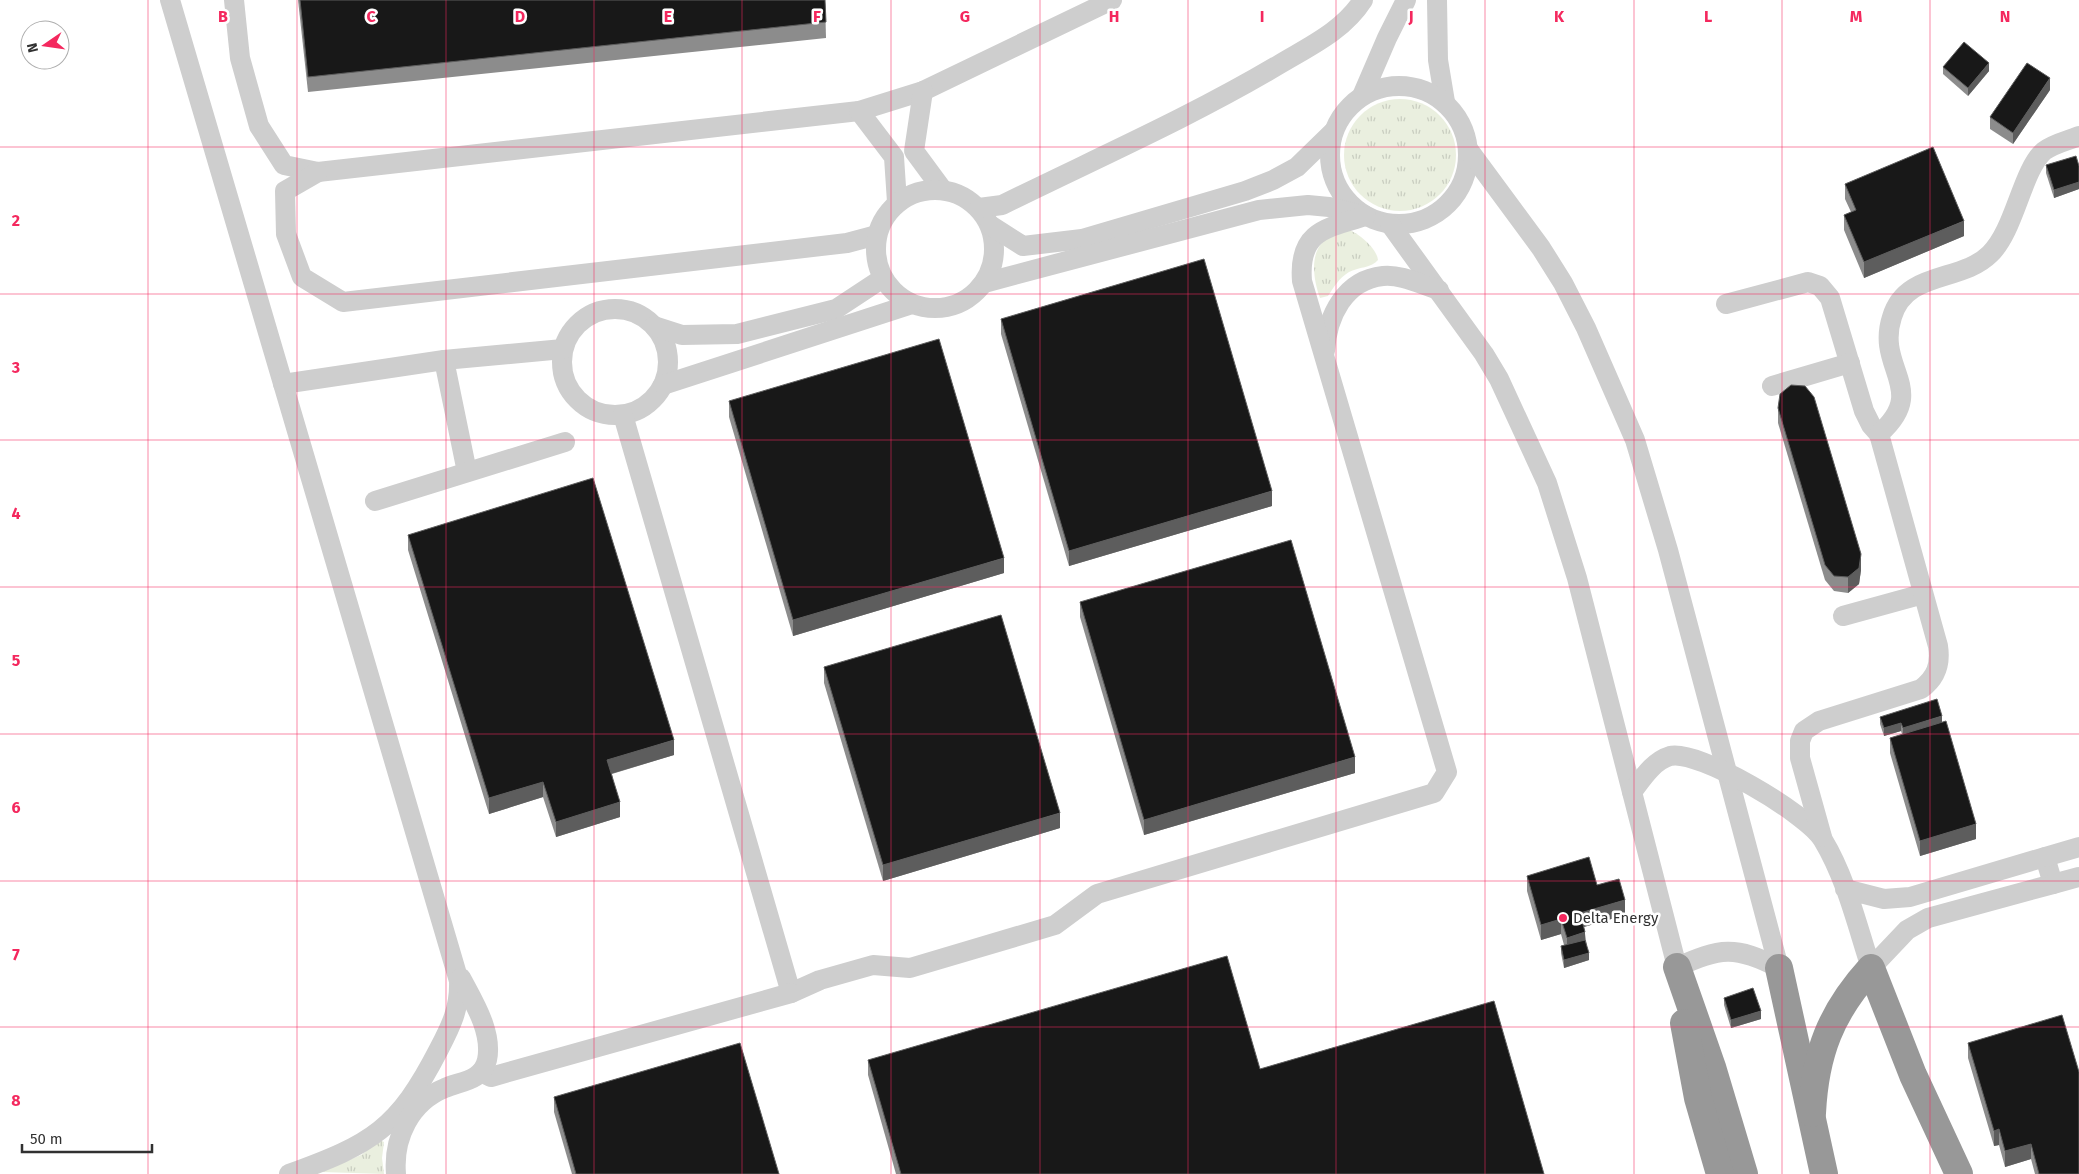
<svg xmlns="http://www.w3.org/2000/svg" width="2079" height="1174" viewBox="0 0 2079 1174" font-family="'Fira Sans',sans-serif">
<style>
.grass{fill:url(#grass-tufts)}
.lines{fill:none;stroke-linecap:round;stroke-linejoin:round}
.minor{stroke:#cecece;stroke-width:20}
.highway{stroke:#989898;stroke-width:28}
.wall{fill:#8c8c8c}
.shaded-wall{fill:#5d5d5d}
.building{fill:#181818;stroke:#5d5d5d}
.grid{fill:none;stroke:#f4285e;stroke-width:1;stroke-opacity:0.55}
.poi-dot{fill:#f4285e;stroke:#fff;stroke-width:2}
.labels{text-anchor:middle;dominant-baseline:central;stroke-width:5;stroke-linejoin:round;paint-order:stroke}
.poi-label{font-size:15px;fill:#313131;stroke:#fff;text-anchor:start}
.grid-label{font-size:16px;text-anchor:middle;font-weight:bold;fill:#f4285e;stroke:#fff;stroke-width:5;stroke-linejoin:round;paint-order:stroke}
</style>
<defs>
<pattern id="grass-tufts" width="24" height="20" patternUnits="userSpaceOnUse" patternTransform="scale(1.25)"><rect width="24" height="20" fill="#eaefdf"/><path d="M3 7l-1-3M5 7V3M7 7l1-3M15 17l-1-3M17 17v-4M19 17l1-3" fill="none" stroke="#c9cdc0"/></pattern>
</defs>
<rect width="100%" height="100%" fill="#fff"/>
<g class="grass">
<circle cx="1400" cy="155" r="56"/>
<path d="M 1349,230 C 1360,234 1377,249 1378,260 C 1372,268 1358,267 1349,272 C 1339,278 1334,287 1328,296 L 1320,298 C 1313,279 1308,248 1330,237 C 1336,234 1343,233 1349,230 Z"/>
<polygon points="380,1140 384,1142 382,1158 384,1174 321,1172 361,1155"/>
</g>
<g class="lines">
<g class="minor">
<path d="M 170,0 L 459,981 C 460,1008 451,1026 439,1049 C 398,1129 372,1144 289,1174"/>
<polyline points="234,0 240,58 259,126 284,165 318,172 859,111 923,91 1112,0"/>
<polyline points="1437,0 1438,60 1445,102"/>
<circle cx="1399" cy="155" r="69"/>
<polyline points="923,91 914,151 942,189"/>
<polyline points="1362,96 1387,38 1406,0"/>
<polyline points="859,111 894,157 897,202"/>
<polyline points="1468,149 1541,248 1563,283 1586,328 1635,440 1668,550 1779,968"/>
<polyline points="318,172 285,191 286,234 302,277 343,302 847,243 877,235"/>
<circle cx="935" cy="249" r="59"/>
<path d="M 979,208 L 1002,205 C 1095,159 1191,117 1280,64 C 1310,46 1343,31 1363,0"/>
<path d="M 1390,224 L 1484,354 L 1499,379 L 1547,483 L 1577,578 L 1677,967 C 1720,948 1735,945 1779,968"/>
<polyline points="990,225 1023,246 1082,239 1245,191 1273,180 1297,167 1333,132"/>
<polyline points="984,283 1259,210 1308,205 1329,207 1361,215"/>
<polyline points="1726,304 1808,282 1820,286 1830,298 1864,411 1871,425 1879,434"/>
<circle cx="615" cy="362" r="53"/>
<polyline points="654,326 682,335 737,334 836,309 883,278"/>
<path d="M 1325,351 C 1327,317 1344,280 1383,276 C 1401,274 1422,285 1439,290"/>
<polyline points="444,360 467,472"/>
<polyline points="283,384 444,360 563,349"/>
<polyline points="663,385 912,304"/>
<polyline points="1772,386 1850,363"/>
<path d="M 623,415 L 791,993 L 820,980 L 873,965 L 910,968 L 1055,925 L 1097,894 L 1434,793 L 1447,772 L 1302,281 C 1298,231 1326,228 1366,216"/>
<polyline points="375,501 565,442"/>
<polyline points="1843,616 1923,594"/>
<path d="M 1632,792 C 1642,779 1653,761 1670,756 C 1698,749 1808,814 1823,840 C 1846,878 1857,925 1871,968 L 1907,930 L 1928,918 L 2053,884 L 2045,857 L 1910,897 L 1884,899 L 1845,889"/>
<path d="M 1822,837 L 1800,758 L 1800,741 L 1804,731 L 1819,721 L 1921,689 C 1936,678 1941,665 1938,646 L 1879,434 C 1930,389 1875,369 1892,317 C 1906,270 1961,283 1990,254 C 2015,230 2022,170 2044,151 C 2055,143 2067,141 2079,136"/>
<polyline points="2045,857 2079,847"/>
<polyline points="2053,884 2079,877"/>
<polyline points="481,1072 491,1077 791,993"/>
<path d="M 396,1174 C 393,1138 410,1102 445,1088 C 461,1081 482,1081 487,1060 C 493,1032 473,1001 461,978"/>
</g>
<g class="highway">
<polyline points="1677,967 1712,1067 1744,1174"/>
<polyline points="1779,968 1824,1174"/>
<polyline points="1684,1023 1698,1098 1720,1174"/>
<path d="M 1812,1113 C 1815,1053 1831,1012 1871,968 L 1913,1075 L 1959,1174"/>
</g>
</g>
<g class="wall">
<polygon points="298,0 825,0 826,38 308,92"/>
<polygon points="1943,67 1989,71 1968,96 1943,74"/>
<polygon points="2050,90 2013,144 1990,129 1990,117"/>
<polygon points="2046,165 2079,166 2079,189 2054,198 2046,173"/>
<polygon points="1845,184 1964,236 1864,278 1844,230 1844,215 1851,212 1845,199"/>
<polygon points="1001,319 1272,506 1069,566 1001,334"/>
<polygon points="729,401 1004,573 793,636 729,417"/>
<polygon points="1778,408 1861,570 1859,584 1848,593 1834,591 1825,580 1778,423"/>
<polygon points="408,535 674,755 612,774 620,817 556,837 543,797 489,814 408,550"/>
<polygon points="1080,602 1355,773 1144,835 1080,617"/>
<polygon points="824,667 1060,828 883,881 824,683"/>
<polygon points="1880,717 1942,722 1976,839 1920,856 1890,753 1890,738 1902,734 1901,731 1884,736 1880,724"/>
<polygon points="1527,876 1597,885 1625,915 1584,927 1589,960 1564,968 1561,953 1561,946 1564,945 1561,934 1541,940 1527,891"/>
<polygon points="1724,998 1761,1019 1731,1028 1724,1005"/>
<polygon points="1968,1043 2079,1174 2035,1174 2031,1159 2005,1167 1999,1145 1994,1146 1968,1058"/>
<polygon points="868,1060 1260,1069 1544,1174 896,1174 868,1075"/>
<polygon points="554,1097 779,1174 572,1174 554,1112"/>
</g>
<g class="shaded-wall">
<polygon points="1989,63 1989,71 1968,96 1968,88"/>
<polygon points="2050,78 2050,90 2013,144 2013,133"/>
<polygon points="2079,182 2079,189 2054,198 2054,190"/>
<polygon points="1964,221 1964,236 1864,278 1864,262"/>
<polygon points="1272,491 1272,506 1069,566 1069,551"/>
<polygon points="1861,554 1861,570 1859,584 1848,593 1848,577"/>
<polygon points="1004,558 1004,573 793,636 793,620"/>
<polygon points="1942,716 1942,724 1903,736 1903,728"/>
<polygon points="1901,723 1901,731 1884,736 1884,728"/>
<polygon points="674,740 674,755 607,775 607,760"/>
<polygon points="1355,757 1355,773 1144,835 1144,820"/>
<polygon points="543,782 543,797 489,814 489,798"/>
<polygon points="620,802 620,817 556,837 556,822"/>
<polygon points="1060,813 1060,828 883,881 883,865"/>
<polygon points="1976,824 1976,839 1920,856 1920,841"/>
<polygon points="1625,900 1625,915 1580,928 1580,913"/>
<polygon points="1561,919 1561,934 1541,940 1541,925"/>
<polygon points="1585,932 1585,947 1567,953 1567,938"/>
<polygon points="1589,953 1589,960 1564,968 1564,960"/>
<polygon points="1761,1011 1761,1019 1731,1028 1731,1020"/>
<polygon points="1999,1129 1999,1145 1994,1146 1994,1131"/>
<polygon points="2031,1144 2031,1159 2005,1167 2005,1151"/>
</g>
<g class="building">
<polygon points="300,0 825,0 826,22 308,77"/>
<polygon points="1964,42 1989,63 1968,88 1943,67"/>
<polygon points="2027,63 2050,78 2013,133 1990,117"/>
<polygon points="1933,147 1964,221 1864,262 1844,215 1856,210 1845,184"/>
<polygon points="2076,156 2079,166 2079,182 2054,190 2046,165"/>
<polygon points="1204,259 1272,491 1069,551 1001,319"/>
<polygon points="939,339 1004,558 793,620 729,401"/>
<polygon points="1791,385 1805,386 1814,397 1861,554 1859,568 1848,577 1834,576 1825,565 1778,408 1780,394"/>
<polygon points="593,478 674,740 607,760 620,802 556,822 543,782 489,798 408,535"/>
<polygon points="1291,540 1355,757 1144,820 1080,602"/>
<polygon points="1001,615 1060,813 883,865 824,667"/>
<polygon points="1937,699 1942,716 1903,728 1901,723 1884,728 1880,717"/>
<polygon points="1946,721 1976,824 1920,841 1890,738"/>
<polygon points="1589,857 1597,885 1619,879 1625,900 1580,913 1585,932 1567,938 1561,919 1541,925 1527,876"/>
<polygon points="1585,940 1589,953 1564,960 1561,946"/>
<polygon points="1227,956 1260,1069 1494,1001 1544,1174 901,1174 868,1060"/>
<polygon points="1753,988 1761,1011 1731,1020 1724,998"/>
<polygon points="2062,1015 2079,1072 2079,1174 2039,1174 2031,1144 2005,1151 1999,1129 1994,1131 1968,1043"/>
<polygon points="740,1043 779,1174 576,1174 554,1097"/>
</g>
<path class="grid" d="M 148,0 L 148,1174M 297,0 L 297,1174M 446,0 L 446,1174M 594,0 L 594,1174M 742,0 L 742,1174M 891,0 L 891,1174M 1040,0 L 1040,1174M 1188,0 L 1188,1174M 1336,0 L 1336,1174M 1485,0 L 1485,1174M 1634,0 L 1634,1174M 1782,0 L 1782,1174M 1930,0 L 1930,1174M 0,147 L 2079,147M 0,294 L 2079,294M 0,440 L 2079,440M 0,587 L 2079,587M 0,734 L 2079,734M 0,881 L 2079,881M 0,1027 L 2079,1027"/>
<circle class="poi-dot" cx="1563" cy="918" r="5"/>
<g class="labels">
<g class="poi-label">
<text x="1573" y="918">Delta Energy</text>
</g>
</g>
<g class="grid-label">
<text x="223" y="22">B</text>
<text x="371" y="22">C</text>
<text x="520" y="22">D</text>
<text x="668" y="22">E</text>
<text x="817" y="22">F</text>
<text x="965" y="22">G</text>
<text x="1114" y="22">H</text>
<text x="1262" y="22">I</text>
<text x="1411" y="22">J</text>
<text x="1559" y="22">K</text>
<text x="1708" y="22">L</text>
<text x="1856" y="22">M</text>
<text x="2005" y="22">N</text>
<text x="16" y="226">2</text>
<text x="16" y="373">3</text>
<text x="16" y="519">4</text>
<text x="16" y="666">5</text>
<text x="16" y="813">6</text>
<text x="16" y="960">7</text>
<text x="16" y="1106">8</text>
</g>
<g transform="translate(45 45) rotate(257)"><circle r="24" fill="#ffffff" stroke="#adadad"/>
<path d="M0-4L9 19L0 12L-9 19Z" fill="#f4285e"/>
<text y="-8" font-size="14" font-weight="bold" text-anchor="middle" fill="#313131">N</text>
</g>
<path d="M22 1144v8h130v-8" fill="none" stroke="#313131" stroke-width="2.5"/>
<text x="30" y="1144" font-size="15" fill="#313131" stroke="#ffffff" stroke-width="4" paint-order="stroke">50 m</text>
</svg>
